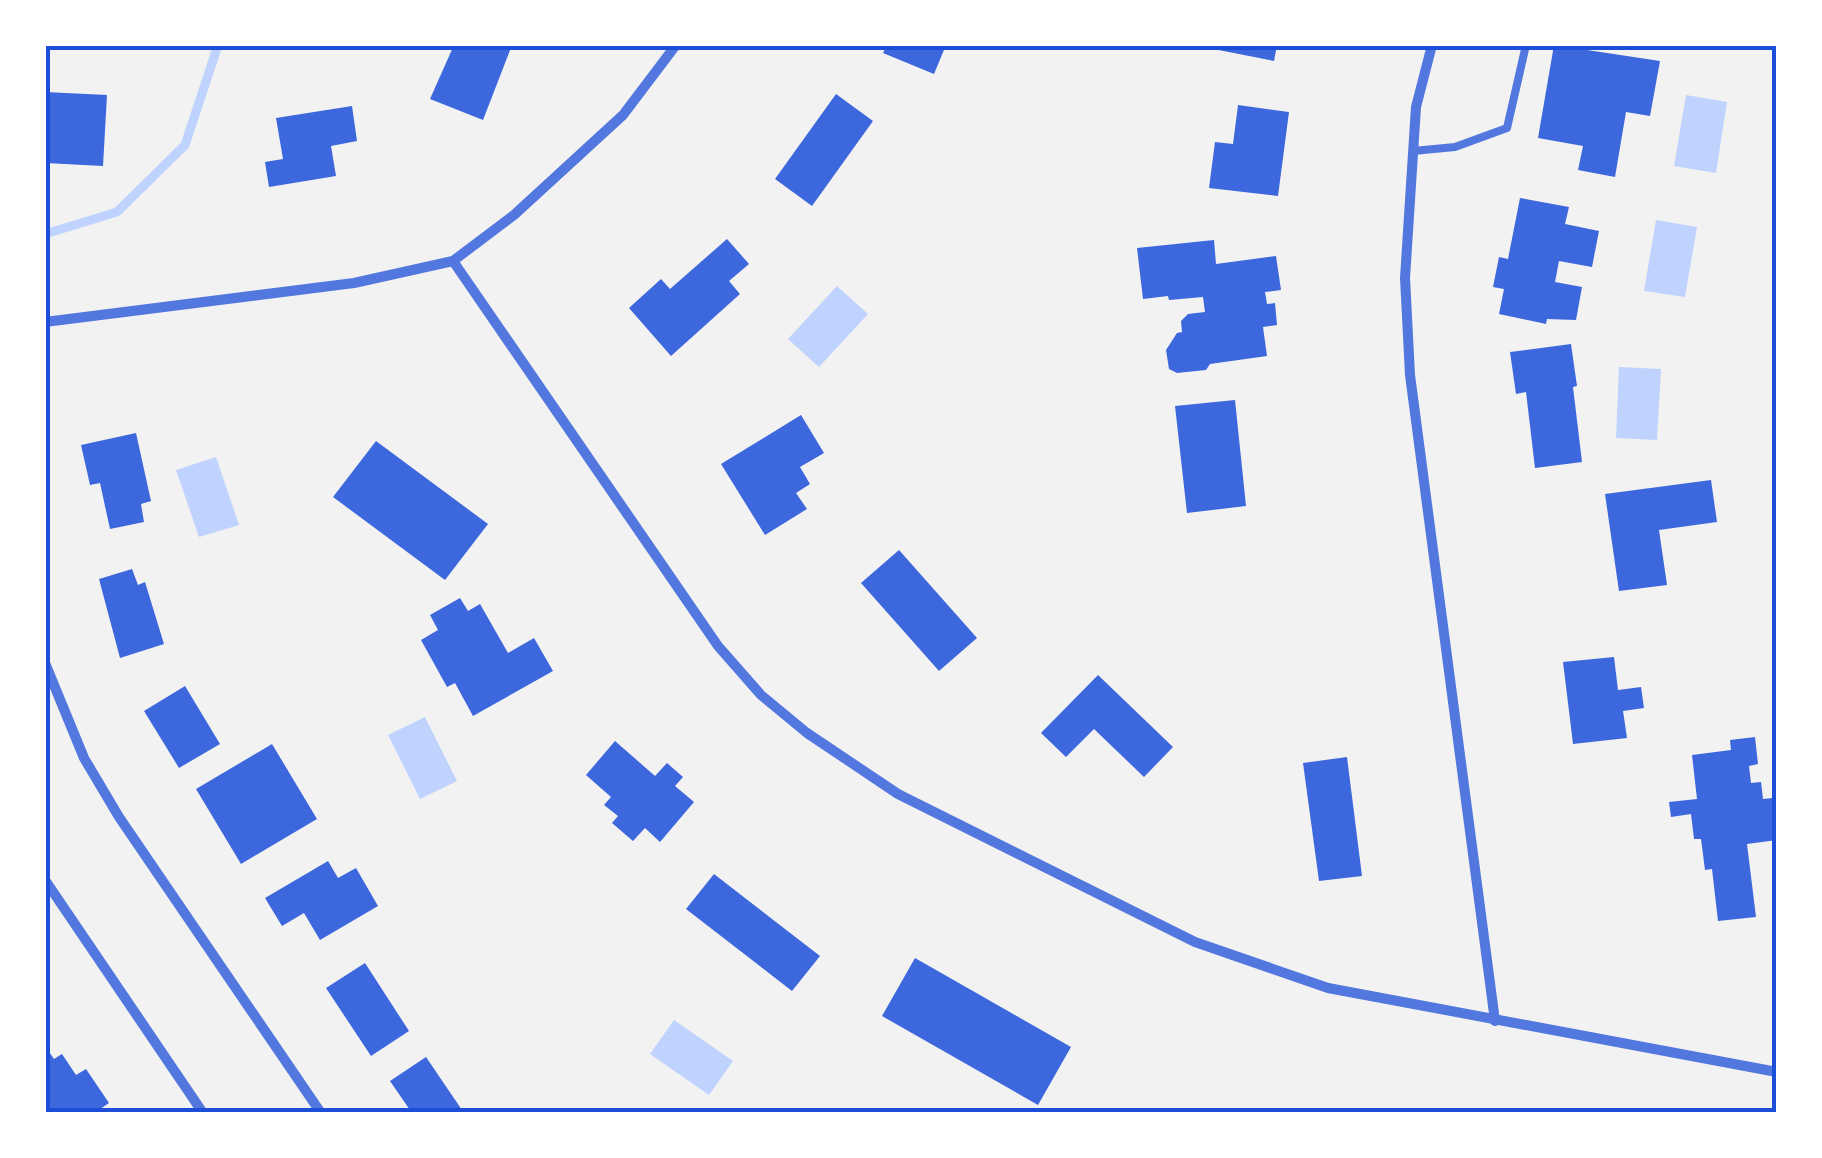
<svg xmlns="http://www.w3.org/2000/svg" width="1822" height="1158" viewBox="0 0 1822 1158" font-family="Poppins,sans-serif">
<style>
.water{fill:#bfd3fe}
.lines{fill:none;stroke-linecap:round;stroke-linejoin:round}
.stream{stroke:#bfd3fe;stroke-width:9}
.building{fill:#3d67dc}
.service{stroke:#5277de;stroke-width:8}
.minor{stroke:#5277de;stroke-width:10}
.neatline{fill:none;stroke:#1d4ed8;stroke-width:4}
</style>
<rect width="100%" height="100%" fill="#f2f2f2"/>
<g class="water">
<polygon points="1686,95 1727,102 1716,173 1674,166"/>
<polygon points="1656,220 1697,227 1685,297 1644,291"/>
<polygon points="837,286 868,314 819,367 788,339"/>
<polygon points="1619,367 1661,369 1657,440 1616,438"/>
<polygon points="216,457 239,525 199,537 176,470"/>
<polygon points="425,717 457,781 420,799 388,735"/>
<polygon points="674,1020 733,1061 709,1095 650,1054"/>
</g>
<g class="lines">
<polyline class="stream" points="45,234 117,212 185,145 218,45"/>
</g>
<g class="building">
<polygon points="454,45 512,45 483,120 430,99"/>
<polygon points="887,45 946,45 934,74 883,53"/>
<polygon points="1193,45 1277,45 1274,61"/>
<polygon points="1554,45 1660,61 1650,116 1626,112 1615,177 1578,170 1583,146 1538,138"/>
<polygon points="45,92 107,95 103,166 45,163"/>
<polygon points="836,94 873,121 812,206 775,179"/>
<polygon points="1238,105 1289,112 1278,196 1209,188 1215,142 1233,144"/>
<polygon points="352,106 357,141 331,146 336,176 269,187 265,162 283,159 276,118"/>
<polygon points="1520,198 1569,207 1565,224 1599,231 1592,267 1559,261 1555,282 1582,287 1576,320 1547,319 1546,324 1499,314 1504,289 1493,287 1499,257 1508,259"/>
<polygon points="727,239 749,264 729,281 740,294 671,356 629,308 661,279 670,289"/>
<polygon points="1214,240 1216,264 1276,256 1281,290 1265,292 1267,304 1275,303 1277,325 1263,327 1267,356 1210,364 1206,370 1177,373 1169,369 1166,350 1177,333 1182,332 1181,321 1188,314 1205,312 1203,297 1169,300 1168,296 1143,299 1137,248"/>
<polygon points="1571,344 1577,386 1573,387 1582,462 1535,468 1526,392 1516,394 1510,352"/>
<polygon points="1235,400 1246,506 1187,513 1175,406"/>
<polygon points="801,415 824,453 800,467 810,484 796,493 807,509 765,535 721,464"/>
<polygon points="136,433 151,501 141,504 144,522 110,529 100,483 90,485 81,445"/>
<polygon points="376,441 488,524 445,580 333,497"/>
<polygon points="1711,480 1717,522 1659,530 1667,585 1619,591 1605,494"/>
<polygon points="899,550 977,638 939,671 861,583"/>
<polygon points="132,569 138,585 145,582 164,644 120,658 99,579"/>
<polygon points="460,598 468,611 480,604 508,653 534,638 553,671 473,716 455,683 447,687 421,640 438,630 430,615"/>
<polygon points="1614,657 1618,690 1641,687 1644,708 1623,711 1627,738 1573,744 1563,662"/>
<polygon points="1098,675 1173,747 1144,777 1094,729 1066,757 1041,733"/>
<polygon points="185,686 220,744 179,768 144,711"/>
<polygon points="1755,737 1758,764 1749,766 1751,783 1761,782 1763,799 1773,798 1777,840 1747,844 1756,917 1718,921 1712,869 1705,870 1701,839 1694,839 1691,814 1671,817 1669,802 1697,799 1692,755 1731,750 1730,740"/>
<polygon points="615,741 655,776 667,763 683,777 675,786 694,802 660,842 645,828 633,841 612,823 618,816 604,805 611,797 586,775"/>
<polygon points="272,744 317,819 241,864 196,789"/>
<polygon points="1347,757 1362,876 1319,881 1303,763"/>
<polygon points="328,861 338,878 356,868 378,906 320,940 304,913 282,926 265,898"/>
<polygon points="714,874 820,956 792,991 686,909"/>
<polygon points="915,958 1071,1047 1038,1105 882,1016"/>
<polygon points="365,963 409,1031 371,1056 326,988"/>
<polygon points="45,1046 54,1059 62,1054 76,1075 86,1069 109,1103 94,1113 52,1113 45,1102"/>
<polygon points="426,1057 464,1113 412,1113 390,1081"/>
</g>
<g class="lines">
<polyline class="service" points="1413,151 1455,147 1507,128 1526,45"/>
<g class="minor">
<polyline points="1432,45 1416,107 1405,278 1410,375 1495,1021"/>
<polyline points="453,261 718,646 761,695 807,733 898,794 1195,942 1328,988 1777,1072"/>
<polyline points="45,322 354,283 453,261 514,215 623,115 676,45"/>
<polyline points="45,663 84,758 119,817 321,1113"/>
<polyline points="45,880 203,1113"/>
</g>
</g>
<rect width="1822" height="1158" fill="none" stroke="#ffffff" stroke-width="95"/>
<rect x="48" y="48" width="1726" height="1062" class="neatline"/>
</svg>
